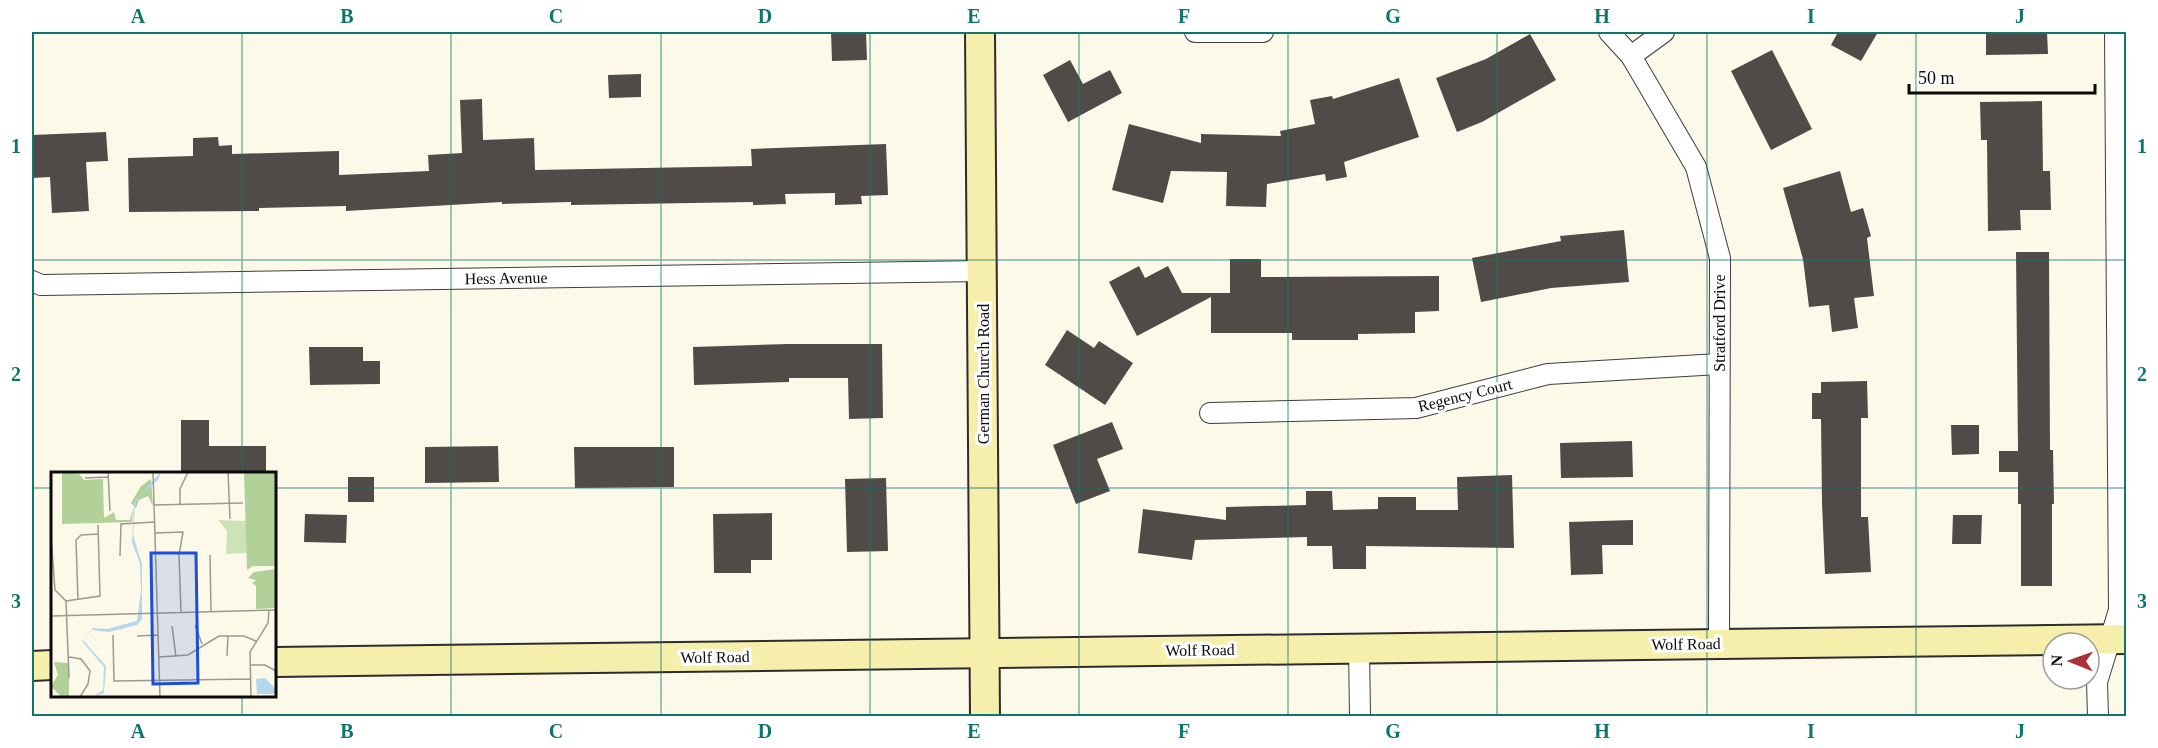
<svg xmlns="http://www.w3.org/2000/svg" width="2158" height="748" viewBox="0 0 2158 748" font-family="Georgia,serif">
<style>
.building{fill:#514b48}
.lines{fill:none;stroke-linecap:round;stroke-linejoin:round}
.street-casing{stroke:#3d3d3d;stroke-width:22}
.secondary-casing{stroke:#2c2c2c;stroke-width:32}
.street{stroke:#fff;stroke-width:20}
.secondary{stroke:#f6efab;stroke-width:28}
.grid{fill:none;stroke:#0f766e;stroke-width:1.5;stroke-opacity:0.55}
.labels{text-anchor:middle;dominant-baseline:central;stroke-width:6;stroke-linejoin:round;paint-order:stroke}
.street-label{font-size:16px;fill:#0a0a0a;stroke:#fff}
.inset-road{fill:none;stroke:#9c9990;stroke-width:1.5}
.view{fill:#1d4ed8;fill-opacity:0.15;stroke:#1d4ed8;stroke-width:3}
.inset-edge{fill:none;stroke:#0a0a0a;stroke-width:3}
.neatline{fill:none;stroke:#0f766e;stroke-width:2}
.grid-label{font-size:20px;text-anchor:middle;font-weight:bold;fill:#0f766e}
</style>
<rect width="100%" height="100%" fill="#fdf9e9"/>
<g class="building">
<polygon points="831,32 866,32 867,60 832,61"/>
<polygon points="1838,32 1878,32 1861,61 1831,45"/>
<polygon points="1986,32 2047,32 2048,54 1986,55"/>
<polygon points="1530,34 1556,80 1482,122 1457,132 1436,78 1486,59"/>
<polygon points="1772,50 1812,129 1771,150 1731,71"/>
<polygon points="1070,60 1083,84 1110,70 1122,93 1068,122 1043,75"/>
<polygon points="641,74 641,97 609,98 608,75"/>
<polygon points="1399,78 1419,137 1344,162 1347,177 1326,181 1325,174 1267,184 1266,207 1226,206 1227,172 1171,171 1163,203 1112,190 1129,124 1201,143 1201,134 1281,136 1280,131 1315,124 1310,100 1332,96 1333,99"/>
<polygon points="482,99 483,140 534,138 535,170 752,166 751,149 886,144 888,195 861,196 862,204 835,205 835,193 785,194 786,204 753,205 753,202 571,205 571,202 502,204 502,202 346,211 346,206 259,208 259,211 129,212 128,158 193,156 193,138 218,137 219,146 232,145 232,154 339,151 339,175 429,171 428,155 462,153 460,100"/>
<polygon points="2042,101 2043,171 2050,171 2051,210 2020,210 2021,230 1988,231 1987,140 1981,140 1980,102"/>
<polygon points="106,132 108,161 86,162 89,211 52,213 50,177 32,178 32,135"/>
<polygon points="1840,171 1851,212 1863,208 1871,236 1867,238 1874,296 1854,298 1858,328 1832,332 1829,305 1809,307 1803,259 1783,188"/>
<polygon points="1624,230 1629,282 1551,288 1481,302 1472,258 1561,241 1560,236"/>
<polygon points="2016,252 2049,252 2050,450 2053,450 2054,504 2052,504 2052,586 2021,586 2021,504 2018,504 2018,472 1999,472 1999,451 2018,451"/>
<polygon points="1230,259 1261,259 1261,277 1439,276 1439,311 1415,312 1415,333 1358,334 1358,340 1292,340 1292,333 1211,333 1211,297 1137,336 1109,282 1139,266 1145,278 1168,266 1182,293 1230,293"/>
<polygon points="1067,330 1094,348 1099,341 1133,363 1105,405 1045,365"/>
<polygon points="788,344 882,344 883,418 849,419 848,378 789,378 789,382 694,385 693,347"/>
<polygon points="309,347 363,347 363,361 380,361 380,384 310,385"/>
<polygon points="1867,381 1868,418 1861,418 1861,517 1868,517 1871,572 1825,574 1822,503 1821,419 1812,419 1812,393 1821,393 1821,382"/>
<polygon points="181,420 209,420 209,446 266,446 266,474 181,474"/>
<polygon points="1112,422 1123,449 1097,459 1110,491 1076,504 1053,445"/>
<polygon points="1951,425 1979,425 1979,454 1952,455"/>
<polygon points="1632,441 1633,477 1561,478 1560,443"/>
<polygon points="498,446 499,482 425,483 425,447"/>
<polygon points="574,447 674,447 674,487 575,488"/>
<polygon points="1512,475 1514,548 1366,546 1366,569 1333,569 1332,546 1307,546 1307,537 1195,540 1192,560 1138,553 1143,509 1226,520 1226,507 1306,505 1306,491 1332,491 1333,510 1378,509 1378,497 1416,497 1416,510 1458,510 1457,477"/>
<rect x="348" y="477" width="26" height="25"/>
<polygon points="886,478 888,551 847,552 845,479"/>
<polygon points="772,513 772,560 751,560 751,573 714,573 713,514"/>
<polygon points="305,514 347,515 346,543 304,542"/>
<polygon points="1953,515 1982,515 1981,544 1952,544"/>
<polygon points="1633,520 1633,545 1602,545 1603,574 1571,575 1569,522"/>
</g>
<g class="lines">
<defs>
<g id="street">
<polyline points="1195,32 1263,32"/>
<polyline points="1609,32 1631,56 1696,167 1720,258 1719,643"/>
<polyline points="1631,56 1664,32"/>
<polyline points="32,281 41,285 982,271"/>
<polyline points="1210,413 1416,408 1548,374 1719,364"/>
<polyline points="1359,648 1360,716"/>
<polyline points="2098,716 2097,682 2119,610 2115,32"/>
</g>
<g id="secondary">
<polyline points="980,32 985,716"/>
<polyline points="274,662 2126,639"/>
<polyline points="32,666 52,665"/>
</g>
</defs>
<use href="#street" class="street-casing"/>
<use href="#secondary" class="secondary-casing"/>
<use href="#street" class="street"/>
<use href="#secondary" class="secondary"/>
</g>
<path class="grid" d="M 242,32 L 242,474M 451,32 L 451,716M 661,32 L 661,716M 870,32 L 870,716M 1079,32 L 1079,716M 1288,32 L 1288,716M 1497,32 L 1497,716M 1707,32 L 1707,716M 1916,32 L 1916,716M 32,260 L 2126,260M 32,488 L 52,488M 274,488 L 2126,488M 242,696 L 242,716"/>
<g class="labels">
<g class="street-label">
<text transform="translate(506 278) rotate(-1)">Hess Avenue</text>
<text transform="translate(1719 323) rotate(-90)">Stratford Drive</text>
<text transform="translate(983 374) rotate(-90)">German Church Road</text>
<text transform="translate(1465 395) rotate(-14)">Regency Court</text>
<text transform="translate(1686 644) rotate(-1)">Wolf Road</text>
<text transform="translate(1200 650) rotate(-1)">Wolf Road</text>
<text transform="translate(715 657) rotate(-1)">Wolf Road</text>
</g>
</g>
<g transform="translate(51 472)">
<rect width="225" height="225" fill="#fdf9e9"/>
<path d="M 167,48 L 195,49 L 196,81 L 175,82 L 176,59 Z" fill="#cde2b7"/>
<path d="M 11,0 L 28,2 L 33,8 L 52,7 L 53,46 L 63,40 L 65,48 L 79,48 L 82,36 L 81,50 L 11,52 ZM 193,0 L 225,0 L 225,94 L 202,94 L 196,98 ZM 100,7 L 102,34 L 97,24 L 88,28 L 85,36 L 80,31 L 90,14 ZM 225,97 L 225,136 L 205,137 L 205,114 L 201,111 L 205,108 L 197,106 L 203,100 ZM 3,190 L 18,191 L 18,225 L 10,225 L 0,214 L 7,203 Z" fill="#b1d198"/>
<path d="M 110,0 L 107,8 L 87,26 L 84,34 L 82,63 L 91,92 L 91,147 L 86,153 L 58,160 L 41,158 L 32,168 L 55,194 L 53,221 L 42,225 L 52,218 L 53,195 L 31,169 L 42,156 L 56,157 L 86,149 L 90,119 L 89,91 L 81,71 L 83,30 ZM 214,206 L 225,217 L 225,222 L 206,222 L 205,207 Z" fill="#b3d7ee"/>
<path class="inset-road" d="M 57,0 L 59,39M 102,0 L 109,225M 177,0 L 179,47M 34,6 L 57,5M 103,33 L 192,31M 129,33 L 129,17 L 137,0M 104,61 L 132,60 L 128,83 L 130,140M 0,64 L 4,118 L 15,129M 159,83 L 160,139M 69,84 L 70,52 L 104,50M 27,128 L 25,68 L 30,63 L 47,62M 15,129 L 49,124 L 47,53M 15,129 L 18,206M 0,144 L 225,138M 144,153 L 151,172M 121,154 L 125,185M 62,163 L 63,209 L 200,207M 86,164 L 107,163M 176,184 L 177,164M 18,185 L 30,187 L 39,199 L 37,212 L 29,225M 108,185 L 137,183 L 168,164 L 193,164 L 205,169M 199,193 L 214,193 L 225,199M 200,225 L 199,180 L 217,151 L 218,138"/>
<path class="view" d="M 100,81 L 145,81 L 147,211 L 102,212 Z"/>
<rect width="225" height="225" class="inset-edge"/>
</g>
<rect width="2158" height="748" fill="none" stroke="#ffffff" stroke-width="66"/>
<g transform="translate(2071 661) rotate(271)"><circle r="28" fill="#ffffff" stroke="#9d9d9d" stroke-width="1.5"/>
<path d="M0-4.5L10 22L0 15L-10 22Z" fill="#aa3236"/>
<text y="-9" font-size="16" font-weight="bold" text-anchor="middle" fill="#0a0a0a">N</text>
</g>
<path d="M1909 84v9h186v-9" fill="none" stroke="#0a0a0a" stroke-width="3"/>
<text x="1918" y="84" font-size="18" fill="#0a0a0a" stroke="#ffffff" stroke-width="4.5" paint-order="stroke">50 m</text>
<rect x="33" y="33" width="2092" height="682" class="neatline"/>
<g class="grid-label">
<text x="138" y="23">A</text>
<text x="347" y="23">B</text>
<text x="556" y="23">C</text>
<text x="765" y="23">D</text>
<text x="974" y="23">E</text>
<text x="1184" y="23">F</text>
<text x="1393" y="23">G</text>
<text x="1602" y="23">H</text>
<text x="1811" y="23">I</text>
<text x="2020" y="23">J</text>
<text x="16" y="153">1</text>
<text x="2142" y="153">1</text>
<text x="16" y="381">2</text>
<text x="2142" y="381">2</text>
<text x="16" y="608">3</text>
<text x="2142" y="608">3</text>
<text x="138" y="738">A</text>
<text x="347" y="738">B</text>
<text x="556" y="738">C</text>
<text x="765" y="738">D</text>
<text x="974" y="738">E</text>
<text x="1184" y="738">F</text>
<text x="1393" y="738">G</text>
<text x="1602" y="738">H</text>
<text x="1811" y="738">I</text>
<text x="2020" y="738">J</text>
</g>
</svg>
